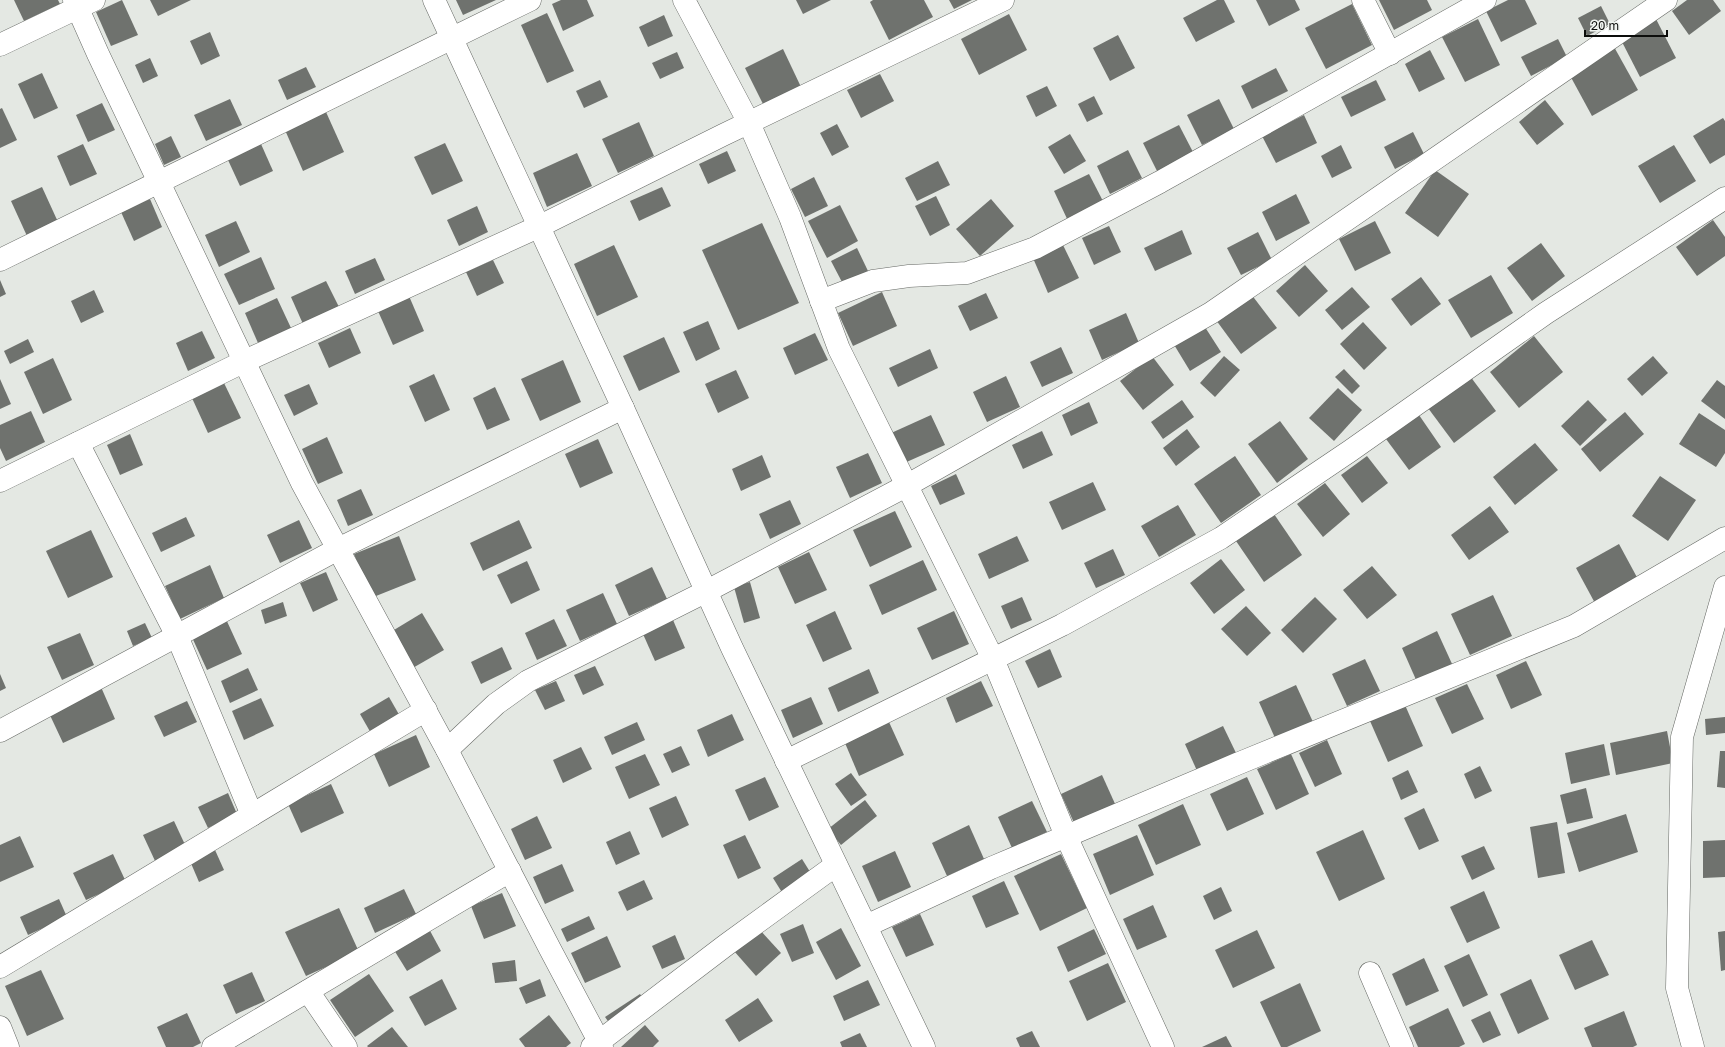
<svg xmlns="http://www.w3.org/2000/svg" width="1725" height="1047" viewBox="0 0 1725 1047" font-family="'Golos Text',sans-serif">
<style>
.building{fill:#6f726e}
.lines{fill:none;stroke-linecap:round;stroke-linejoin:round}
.minor-casing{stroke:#666965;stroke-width:23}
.minor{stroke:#fff;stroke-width:22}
</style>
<rect width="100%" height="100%" fill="#e4e8e3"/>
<g class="building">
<polygon points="14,0 58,0 60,4 24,21"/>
<polygon points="122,0 138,35 111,46 96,12"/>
<polygon points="150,0 191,0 158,16"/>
<polygon points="456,0 496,0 463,15"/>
<polygon points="561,0 587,0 594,16 563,31 552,4"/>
<polygon points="796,0 831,0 803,14"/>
<polygon points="873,0 924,0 933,17 889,40 870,2"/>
<polygon points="949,0 972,0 954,9"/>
<polygon points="1217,0 1224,0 1235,22 1196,42 1183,18"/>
<polygon points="1256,0 1295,0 1300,10 1269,26"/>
<polygon points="1379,0 1427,0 1432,10 1394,30"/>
<polygon points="1508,0 1525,0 1537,24 1501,42 1486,11"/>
<polygon points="1687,0 1713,0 1721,11 1689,35 1672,11"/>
<polygon points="1352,4 1372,45 1326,69 1305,28"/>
<polygon points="1601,6 1610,24 1587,36 1578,18"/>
<polygon points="547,13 574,71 547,83 521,25"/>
<polygon points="1009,14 1027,50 979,75 961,39"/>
<polygon points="664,15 673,36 648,47 639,27"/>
<polygon points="1478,19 1500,65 1465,82 1442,37"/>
<polygon points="1656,19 1676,58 1640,77 1620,38"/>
<polygon points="210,32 220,56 201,65 190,41"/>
<polygon points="1118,35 1135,68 1110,81 1093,48"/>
<polygon points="1558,39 1567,57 1531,76 1521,57"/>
<polygon points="1613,45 1638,90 1592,116 1567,70"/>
<polygon points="783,49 801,87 764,106 745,68"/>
<polygon points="1430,50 1445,79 1419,92 1405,64"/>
<polygon points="677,52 684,68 660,79 652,63"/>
<polygon points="150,58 158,76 143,83 135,65"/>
<polygon points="306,67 316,87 287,100 278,80"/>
<polygon points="1276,68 1288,91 1252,109 1241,86"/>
<polygon points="42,73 58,108 34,119 18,84"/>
<polygon points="880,74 894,101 861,118 847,90"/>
<polygon points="600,80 608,97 584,108 576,91"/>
<polygon points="1376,80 1386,100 1351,117 1341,97"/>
<polygon points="1047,86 1057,106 1036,117 1026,96"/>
<polygon points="1094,96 1103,114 1087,122 1078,104"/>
<polygon points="230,99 242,125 206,141 194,115"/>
<polygon points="1219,99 1234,129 1202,145 1187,115"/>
<polygon points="1545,100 1564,124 1537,145 1519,122"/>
<polygon points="102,103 115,130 88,142 76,115"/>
<polygon points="2,108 17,140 0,148 0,109"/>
<polygon points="326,112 344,152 303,171 285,130"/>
<polygon points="1304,115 1317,143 1276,163 1262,136"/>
<polygon points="1723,118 1725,121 1725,155 1710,164 1693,136"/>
<polygon points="639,122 654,156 618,173 602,139"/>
<polygon points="837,124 849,147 832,156 820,133"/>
<polygon points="1179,125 1194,154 1158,173 1143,143"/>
<polygon points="1413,132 1424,154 1395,169 1384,147"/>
<polygon points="1070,134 1086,161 1064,174 1048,147"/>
<polygon points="171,136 181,157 164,165 155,144"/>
<polygon points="445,143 463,181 432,195 414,157"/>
<polygon points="83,144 97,174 70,186 57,156"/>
<polygon points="261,144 273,171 240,186 228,160"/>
<polygon points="1341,145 1352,168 1332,178 1321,156"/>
<polygon points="1674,145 1696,181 1660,203 1638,166"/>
<polygon points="1128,150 1142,178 1110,194 1097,166"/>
<polygon points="727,151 736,171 708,184 699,164"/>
<polygon points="577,153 592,186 547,207 533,173"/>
<polygon points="938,161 950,185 917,201 905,178"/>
<polygon points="1435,170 1469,194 1438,237 1405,213"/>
<polygon points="1089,174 1105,205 1069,223 1054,191"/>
<polygon points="814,177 828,206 805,217 791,189"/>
<polygon points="42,187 58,222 27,236 11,201"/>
<polygon points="662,187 671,206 639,221 630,201"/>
<polygon points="1296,194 1310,223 1276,241 1262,212"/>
<polygon points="936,196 950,225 930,236 915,206"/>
<polygon points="150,199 162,227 134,241 121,212"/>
<polygon points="991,199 1014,226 980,256 956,229"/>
<polygon points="840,205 858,241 827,258 808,221"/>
<polygon points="477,206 488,232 459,246 447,220"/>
<polygon points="1713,220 1725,237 1725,256 1697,276 1676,247"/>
<polygon points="236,221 250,252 219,267 205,235"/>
<polygon points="1375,221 1391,253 1355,271 1339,239"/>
<polygon points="762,223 799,303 738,330 702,250"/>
<polygon points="1109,226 1121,252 1094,265 1082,238"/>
<polygon points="1182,230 1192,254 1155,271 1144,248"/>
<polygon points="1258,232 1272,260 1241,275 1227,248"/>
<polygon points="1541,243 1565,276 1532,301 1507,268"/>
<polygon points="614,245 638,297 597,316 574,264"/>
<polygon points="1063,245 1079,278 1048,293 1033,258"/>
<polygon points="857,248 868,271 843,284 831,261"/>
<polygon points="261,257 275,289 239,305 224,274"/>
<polygon points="375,258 385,280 355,294 345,271"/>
<polygon points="493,260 504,283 477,296 466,272"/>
<polygon points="1305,265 1328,291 1299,317 1276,291"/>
<polygon points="1491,275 1513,313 1471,338 1448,300"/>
<polygon points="1421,277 1441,304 1411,326 1391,299"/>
<polygon points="0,280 6,294 0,297"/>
<polygon points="326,281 339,307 303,324 291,297"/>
<polygon points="1352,287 1370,307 1342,330 1325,310"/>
<polygon points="94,290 104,312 81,323 71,301"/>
<polygon points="882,292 897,326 853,346 838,313"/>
<polygon points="986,293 998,318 970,331 958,306"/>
<polygon points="1251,294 1277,328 1241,354 1216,320"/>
<polygon points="409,296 424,331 393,345 378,311"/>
<polygon points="277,298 291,328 258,343 245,313"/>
<polygon points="1126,313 1139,343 1102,360 1089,330"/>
<polygon points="708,321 720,349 696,361 683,332"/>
<polygon points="1363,322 1387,348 1364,370 1340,344"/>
<polygon points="1203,324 1221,352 1190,371 1173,343"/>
<polygon points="350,328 361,353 329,368 318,343"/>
<polygon points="202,331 215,358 188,371 176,343"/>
<polygon points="815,333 828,360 795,375 783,348"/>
<polygon points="1534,336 1563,372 1519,408 1490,372"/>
<polygon points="664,337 680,372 639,391 623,356"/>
<polygon points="28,339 34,352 10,364 4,351"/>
<polygon points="1061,347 1073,373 1042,387 1030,362"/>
<polygon points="930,349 938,368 898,387 889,368"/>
<polygon points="1152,356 1174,385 1143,410 1120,381"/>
<polygon points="1224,356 1240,370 1215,397 1200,383"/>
<polygon points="1653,356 1668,373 1642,396 1627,379"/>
<polygon points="53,358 72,400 43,414 24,372"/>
<polygon points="563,360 581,402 540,421 521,379"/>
<polygon points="1344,369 1360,386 1352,394 1335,377"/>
<polygon points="736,370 749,398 718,413 705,384"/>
<polygon points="434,374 450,410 425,422 409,386"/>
<polygon points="1006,376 1020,407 987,422 973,392"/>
<polygon points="1470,376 1496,411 1454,443 1428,408"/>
<polygon points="0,379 11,404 0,409"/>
<polygon points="1717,380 1725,386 1725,419 1701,401"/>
<polygon points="224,383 241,418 208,433 192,398"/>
<polygon points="309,384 318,404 294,416 284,395"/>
<polygon points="495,387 510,420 487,430 473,398"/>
<polygon points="1338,388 1362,410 1334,441 1309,418"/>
<polygon points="1182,400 1194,417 1163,439 1151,422"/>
<polygon points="1588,400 1607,420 1580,446 1561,426"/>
<polygon points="1089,402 1098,423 1071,436 1062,415"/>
<polygon points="31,411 45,442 6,461 0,448 0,425"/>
<polygon points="1625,412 1644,434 1600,472 1581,449"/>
<polygon points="1699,413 1725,430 1725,453 1716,467 1679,444"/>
<polygon points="931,415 945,445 902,464 889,434"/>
<polygon points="1419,415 1441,447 1409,470 1386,439"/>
<polygon points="1280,421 1308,459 1277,483 1248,444"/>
<polygon points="1187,429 1200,447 1176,466 1163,448"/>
<polygon points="1042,431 1053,455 1023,469 1012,445"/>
<polygon points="130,434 143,465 120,475 107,445"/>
<polygon points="327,437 343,473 318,484 302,449"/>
<polygon points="598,439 613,473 580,488 565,454"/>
<polygon points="1535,443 1558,470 1515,505 1493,477"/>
<polygon points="868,453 882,483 850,498 836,467"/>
<polygon points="762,455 771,477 741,491 732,469"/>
<polygon points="1235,456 1261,495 1221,523 1194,484"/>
<polygon points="1367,456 1388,483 1362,503 1341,475"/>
<polygon points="956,474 965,494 940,505 931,486"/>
<polygon points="1660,476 1696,500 1668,541 1632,516"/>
<polygon points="1093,482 1106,510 1062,530 1049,502"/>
<polygon points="1325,483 1350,514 1323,537 1297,504"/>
<polygon points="361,489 373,515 348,526 337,500"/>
<polygon points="790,500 801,524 770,539 759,514"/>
<polygon points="1178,505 1196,535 1159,557 1141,526"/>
<polygon points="1490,506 1509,532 1469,560 1451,535"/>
<polygon points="895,511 912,547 870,567 853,530"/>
<polygon points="1274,514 1302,555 1264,582 1236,541"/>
<polygon points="186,517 195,536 161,552 152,533"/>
<polygon points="299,520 312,548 280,563 267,535"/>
<polygon points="519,520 532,548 483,571 470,543"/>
<polygon points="91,530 113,577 68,598 46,551"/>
<polygon points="399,536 416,580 371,598 354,554"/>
<polygon points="1017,536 1029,561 989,579 978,554"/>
<polygon points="1619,544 1639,581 1596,605 1576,568"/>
<polygon points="1113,549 1125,575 1096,588 1084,563"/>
<polygon points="809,552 827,590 795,604 778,567"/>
<polygon points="1221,559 1245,590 1214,614 1190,583"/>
<polygon points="923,560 937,590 882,615 869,585"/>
<polygon points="527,561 540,590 511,604 497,575"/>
<polygon points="210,565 224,598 180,619 165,586"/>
<polygon points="1372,566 1397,595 1367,619 1343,590"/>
<polygon points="652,567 667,599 629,616 615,585"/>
<polygon points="326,572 338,600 313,612 300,583"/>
<polygon points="750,582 760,618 744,623 734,587"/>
<polygon points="603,593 617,624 580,641 566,610"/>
<polygon points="1493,595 1512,636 1470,655 1451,614"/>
<polygon points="1022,597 1032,620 1011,629 1001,606"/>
<polygon points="1315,597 1337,619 1303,653 1281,630"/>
<polygon points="283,602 287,616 265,624 261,610"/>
<polygon points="1246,606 1271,633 1247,656 1221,629"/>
<polygon points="835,611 852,649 823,662 806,625"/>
<polygon points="954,611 969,644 932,660 917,628"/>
<polygon points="422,613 444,650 411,669 389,633"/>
<polygon points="225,617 242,654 207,670 190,633"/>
<polygon points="554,619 567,646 537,660 525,633"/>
<polygon points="673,620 685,648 655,661 643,634"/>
<polygon points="145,623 152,638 133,646 127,631"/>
<polygon points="1437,631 1453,666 1417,682 1402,648"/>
<polygon points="80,633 94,665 62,680 47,647"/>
<polygon points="502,647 512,669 481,684 471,662"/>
<polygon points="1050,649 1062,677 1038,688 1025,661"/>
<polygon points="1365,659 1380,691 1347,706 1332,674"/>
<polygon points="1526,661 1542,695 1511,709 1496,675"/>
<polygon points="595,666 604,685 583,695 574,675"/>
<polygon points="248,668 258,690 230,703 221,681"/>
<polygon points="869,669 879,693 838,712 828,688"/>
<polygon points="0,674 6,688 0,691"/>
<polygon points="556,681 565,701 545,710 535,690"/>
<polygon points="981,681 993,706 956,723 946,698"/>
<polygon points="1467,684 1484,719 1452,734 1435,698"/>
<polygon points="1296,685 1313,722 1275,738 1259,702"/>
<polygon points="101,687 115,719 63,743 48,711"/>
<polygon points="389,697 401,718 372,735 360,714"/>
<polygon points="811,697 823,724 793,738 781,710"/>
<polygon points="261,698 274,726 244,740 232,711"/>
<polygon points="187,701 197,722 164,737 154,716"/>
<polygon points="1405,705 1423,746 1388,762 1370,721"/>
<polygon points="732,714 744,740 708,757 697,730"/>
<polygon points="1725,717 1725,733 1706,735 1705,719"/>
<polygon points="637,722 645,740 612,755 604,737"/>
<polygon points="889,722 904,755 859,776 845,743"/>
<polygon points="1223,726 1237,755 1198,773 1185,744"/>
<polygon points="1667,731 1673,763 1616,775 1610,743"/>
<polygon points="416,735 430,767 389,787 374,754"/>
<polygon points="1327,740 1342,774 1315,787 1299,753"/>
<polygon points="1604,744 1610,775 1571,784 1565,753"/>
<polygon points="681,746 690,765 672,773 663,754"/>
<polygon points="581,747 592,769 563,783 553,760"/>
<polygon points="1720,751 1725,751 1725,788 1717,787"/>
<polygon points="645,754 660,785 629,799 615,767"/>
<polygon points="1291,754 1309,794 1276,810 1257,769"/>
<polygon points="1480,766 1492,791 1475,799 1464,774"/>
<polygon points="1408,770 1418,792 1401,800 1392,778"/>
<polygon points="851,773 867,795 851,806 835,784"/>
<polygon points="1102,775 1116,806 1075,825 1061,794"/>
<polygon points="765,777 779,807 749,821 735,790"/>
<polygon points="1247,777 1264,814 1227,831 1210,794"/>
<polygon points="331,784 344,813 301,833 288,804"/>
<polygon points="1586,788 1593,818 1567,824 1560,795"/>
<polygon points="228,793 237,814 208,828 198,807"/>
<polygon points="676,796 689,825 662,838 649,808"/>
<polygon points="865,800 877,816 841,845 828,829"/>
<polygon points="1032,801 1047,832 1012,848 998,817"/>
<polygon points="1183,804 1201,845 1156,865 1138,825"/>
<polygon points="1424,808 1439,841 1419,850 1404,818"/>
<polygon points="1626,814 1638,852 1579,872 1567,833"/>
<polygon points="537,816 552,848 525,860 511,829"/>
<polygon points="174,821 187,849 156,863 143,835"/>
<polygon points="1557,822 1565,873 1538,878 1530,827"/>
<polygon points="969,825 984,859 947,876 932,843"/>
<polygon points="1363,830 1385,879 1339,901 1316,852"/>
<polygon points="630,831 640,854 616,865 606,842"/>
<polygon points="745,835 761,868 738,879 723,845"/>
<polygon points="1137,835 1154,875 1110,895 1093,854"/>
<polygon points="20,836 34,867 0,882 0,845"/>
<polygon points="1725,840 1725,877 1703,878 1703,841"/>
<polygon points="1484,846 1495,869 1472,880 1461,856"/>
<polygon points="215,850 224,870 199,882 190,861"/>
<polygon points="895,851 911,887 878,902 862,866"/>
<polygon points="113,854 126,882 86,900 73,873"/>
<polygon points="1061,854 1087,908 1040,931 1014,876"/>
<polygon points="802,859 812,875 783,894 773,878"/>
<polygon points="562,864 574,891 545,904 533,877"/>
<polygon points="644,880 653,899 627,911 618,892"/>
<polygon points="1004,881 1019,914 986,928 972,896"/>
<polygon points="1221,887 1232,911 1214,920 1203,896"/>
<polygon points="404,889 416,914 375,933 364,908"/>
<polygon points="1484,891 1500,928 1467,943 1450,907"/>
<polygon points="502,893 516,926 484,939 471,906"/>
<polygon points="59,899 67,917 28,935 20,917"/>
<polygon points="1153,905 1167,937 1137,950 1123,919"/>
<polygon points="339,908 359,952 306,976 285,932"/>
<polygon points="920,914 934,945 906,957 892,927"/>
<polygon points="589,916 595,929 567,942 561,929"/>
<polygon points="803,924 814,953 792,962 780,934"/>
<polygon points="841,928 861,966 836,980 816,942"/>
<polygon points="429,929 441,951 407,971 394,950"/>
<polygon points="759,929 781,953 756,976 734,951"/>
<polygon points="1094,929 1106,954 1068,972 1057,947"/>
<polygon points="1257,930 1275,968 1233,988 1215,950"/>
<polygon points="1725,931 1725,970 1721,971 1718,932"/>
<polygon points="675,935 685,959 662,969 652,946"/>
<polygon points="607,936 621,967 585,983 571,953"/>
<polygon points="1592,940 1609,975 1575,990 1559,955"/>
<polygon points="1469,954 1488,995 1463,1007 1444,966"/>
<polygon points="1424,958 1439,991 1406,1006 1392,974"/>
<polygon points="515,960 517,981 495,983 492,963"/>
<polygon points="1108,963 1126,1002 1087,1021 1069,981"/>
<polygon points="41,970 64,1019 27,1036 5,986"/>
<polygon points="252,972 265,1001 236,1014 223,985"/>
<polygon points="369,974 394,1011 355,1037 330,1000"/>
<polygon points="442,979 457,1009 425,1026 409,997"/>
<polygon points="540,979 546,996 526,1004 519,988"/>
<polygon points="1531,979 1549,1019 1518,1034 1500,994"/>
<polygon points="868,980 880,1005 844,1021 833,996"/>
<polygon points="1300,983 1321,1031 1287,1047 1281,1047 1260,1002"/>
<polygon points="640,994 652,1012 618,1035 605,1017"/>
<polygon points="758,998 773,1021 739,1042 725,1020"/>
<polygon points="1448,1008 1465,1044 1459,1047 1418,1047 1409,1027"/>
<polygon points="1490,1011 1501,1035 1483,1043 1471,1020"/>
<polygon points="1624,1011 1637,1045 1633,1047 1592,1047 1584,1028"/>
<polygon points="187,1013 201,1043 193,1047 166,1047 157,1027"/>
<polygon points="549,1015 571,1043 566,1047 525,1047 519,1039"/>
<polygon points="645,1025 659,1041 653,1047 621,1047"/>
<polygon points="392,1027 408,1047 368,1047 367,1046"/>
<polygon points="1032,1031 1040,1047 1020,1047 1016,1038"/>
<polygon points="860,1033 867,1047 842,1047 840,1042"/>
<polygon points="1226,1036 1232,1047 1202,1047"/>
</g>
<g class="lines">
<defs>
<g id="minor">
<polyline points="74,0 98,54 302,483 447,750 550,949 602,1047"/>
<polyline points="434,0 623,408 732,648 924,1047"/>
<polyline points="684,0 749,123 790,217 839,349 993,659 1066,836 1163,1047"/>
<polyline points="1363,0 1390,54"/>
<polyline points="0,45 94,0"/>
<polyline points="0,260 530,0"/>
<polyline points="821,301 873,281 909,276 967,273 1035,248 1160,182 1485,0"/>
<polyline points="78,443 177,636 252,815"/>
<polyline points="0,481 245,361 538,227 723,135 1003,0"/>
<polyline points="0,731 338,549 623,408"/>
<polyline points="447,750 496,704 528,681 705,592 906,486 1211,313 1666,0"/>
<polyline points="786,761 1062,625 1221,538 1350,451 1546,313 1725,198"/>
<polyline points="866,926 991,868 1237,764 1574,626 1725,538"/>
<polyline points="0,967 426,710"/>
<polyline points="1370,973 1402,1047"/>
<polyline points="308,991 346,1047"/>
<polyline points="0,1027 8,1047"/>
<polyline points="213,1047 510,871"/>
<polyline points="592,1047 726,945 836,865"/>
<polyline points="1693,1047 1677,988 1682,737 1725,587"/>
</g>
</defs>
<use href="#minor" class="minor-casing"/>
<use href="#minor" class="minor"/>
</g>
<path d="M1585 30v6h82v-6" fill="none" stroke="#0c0d0b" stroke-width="2"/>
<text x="1591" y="30" font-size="12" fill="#0c0d0b" stroke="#f1f5f1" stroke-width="3" paint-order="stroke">20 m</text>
</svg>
